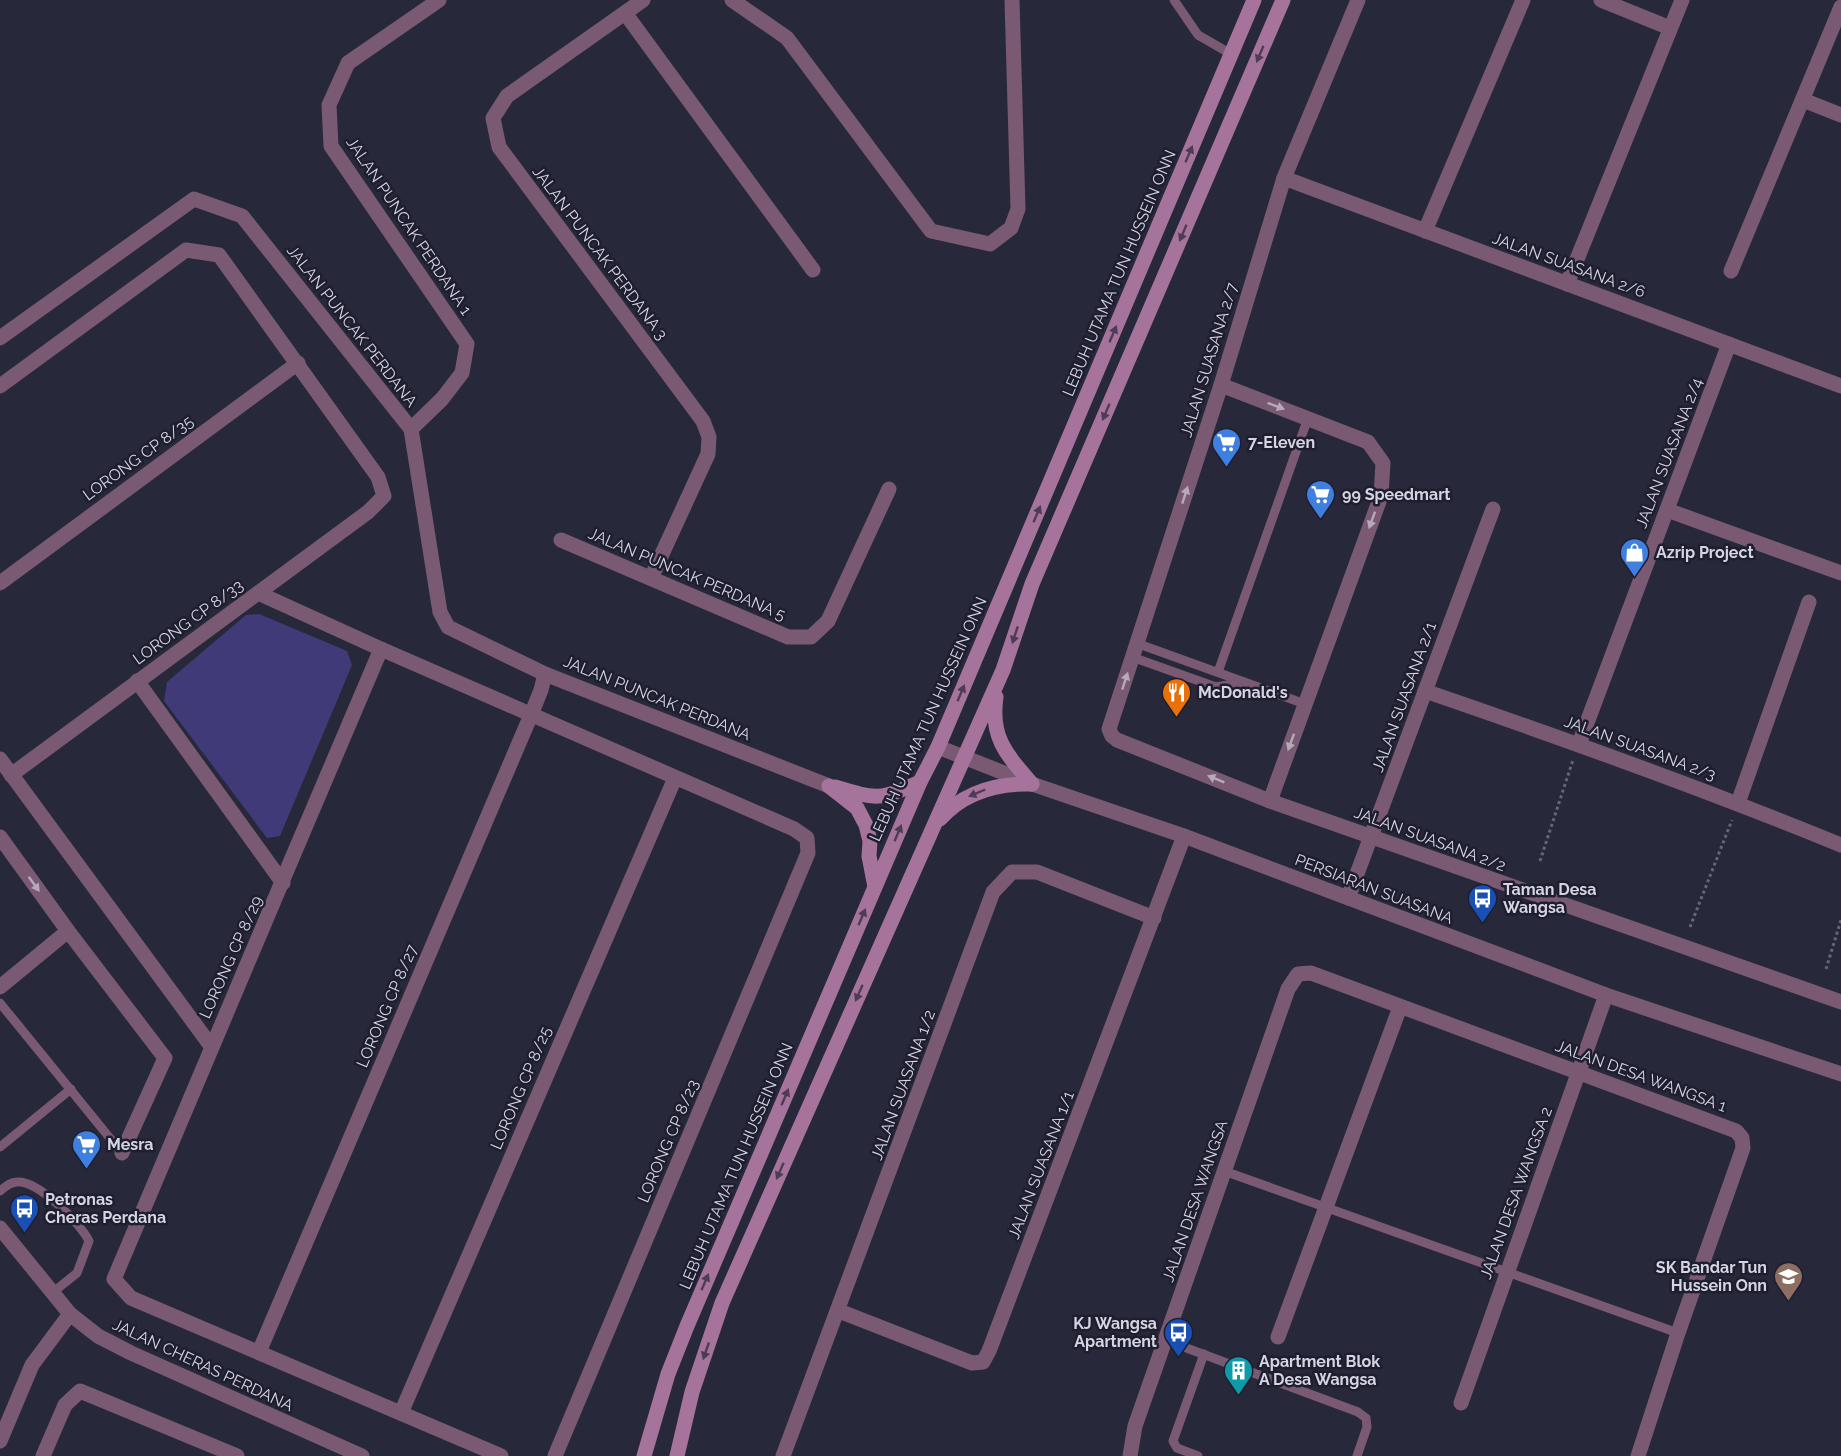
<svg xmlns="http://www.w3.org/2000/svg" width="1841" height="1456" viewBox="0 0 1841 1456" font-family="Raleway,sans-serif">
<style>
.green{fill:#403b78}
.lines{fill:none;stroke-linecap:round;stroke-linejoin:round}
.path{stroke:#667;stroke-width:3;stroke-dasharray:3 3;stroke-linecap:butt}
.service{stroke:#7a5a73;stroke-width:9}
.minor{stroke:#7a5a73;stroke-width:15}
.tertiary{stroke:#7a5a73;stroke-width:15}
.secondary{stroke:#a6739c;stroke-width:15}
.oneway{fill:#4e3c56}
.oneway2{fill:#b4aaba}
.labels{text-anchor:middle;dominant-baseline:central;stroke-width:5;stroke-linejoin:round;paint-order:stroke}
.street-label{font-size:16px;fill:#d4d5e1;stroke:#1f1e30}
.poi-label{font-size:16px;font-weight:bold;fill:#d4d5e1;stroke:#1f1e30;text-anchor:start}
</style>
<rect width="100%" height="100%" fill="#28283b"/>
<polygon class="green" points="259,614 347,651 352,665 280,836 267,838 164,701 167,682 246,615"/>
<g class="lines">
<g class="path">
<polyline points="1540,861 1573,760"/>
<polyline points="1690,927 1732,820"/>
<polyline points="1826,969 1841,920"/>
</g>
<g class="service">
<polyline points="1174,0 1198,35 1231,54"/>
<polyline points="1136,643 1305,704"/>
<polyline points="1132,657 1216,687 1244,682"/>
<polyline points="1218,672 1308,418"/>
<polyline points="0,1003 122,1153"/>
<polyline points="0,1147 71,1089"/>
<polyline points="1224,1171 1678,1333"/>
<path d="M 0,1191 C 5,1187 10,1182 17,1182 C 38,1180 80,1223 89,1241 L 77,1273 L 52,1293"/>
<polyline points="1165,1340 1358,1412 1366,1418 1367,1427 1357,1456"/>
<polyline points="1198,1456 1177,1448 1173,1441 1204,1354"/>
</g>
<g class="minor">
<polyline points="643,0 507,96 493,118 499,147 703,421 709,437 708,454 651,578"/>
<polyline points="732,0 787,38 931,231 990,244 1011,228 1018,209 1012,0"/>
<polyline points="1358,0 1284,178 1221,385 1109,729 1112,736 1117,740 1270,801 1841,1002"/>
<polyline points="1601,0 1670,28"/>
<polyline points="625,13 813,270"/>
<polyline points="1803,100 1841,115"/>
<polyline points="1284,178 1841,386"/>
<polyline points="1425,231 1523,0"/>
<polyline points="1731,271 1841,7"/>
<polyline points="1567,284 1682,0"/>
<polyline points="0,338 194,199 242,216 411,429 440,612 448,627 545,674 829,786"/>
<polyline points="1221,385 1368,442 1383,463 1381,496 1270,801"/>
<polyline points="0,386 186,250 219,255 378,477 384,496 368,512 11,775"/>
<polyline points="411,429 442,399 462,373 467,344 331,146 329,105 348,63 439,0"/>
<polyline points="1667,510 1841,573"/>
<polyline points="561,540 788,637 811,637 828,621 889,489"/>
<polyline points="0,583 298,363"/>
<polyline points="258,593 381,649 794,829 807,838 808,853 555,1456"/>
<path d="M 381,649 C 292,859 202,1068 114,1279 L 131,1298 L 501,1456"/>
<polyline points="137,681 283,883"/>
<path d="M 1425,691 C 1565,739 1704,789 1841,845"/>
<polyline points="1579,744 1729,344"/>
<polyline points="938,747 1032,784 1184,836 1606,995 1841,1074"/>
<polyline points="0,759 211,1046"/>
<polyline points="1738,803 1809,602"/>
<polyline points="0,837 68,931 165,1058 122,1153"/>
<polyline points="1348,898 1493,509"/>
<polyline points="0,987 68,931"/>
<polyline points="839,1311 972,1363 983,1362 989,1351 1184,836"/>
<polyline points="1278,1337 1400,1007"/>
<polyline points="259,1352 531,715 541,690 545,674"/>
<polyline points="1461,1403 1606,995"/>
<polyline points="401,1413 675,778"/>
<polyline points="43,1456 65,1405 80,1391 237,1456"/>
<polyline points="783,1456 993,892 1012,872 1037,872 1154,918"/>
<polyline points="1130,1456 1135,1426 1288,989 1298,974 1311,973 1736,1131 1742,1138 1743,1148 1678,1333 1638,1456"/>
</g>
<g class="tertiary">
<polyline points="0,1228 70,1314 98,1336 131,1353 362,1456"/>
<polyline points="0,1441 32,1365 70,1314"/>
</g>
<g class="secondary">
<path d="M 996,697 C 990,738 1007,755 1032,784"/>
<polyline points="829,786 857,808 866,825 870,841 869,856 875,887"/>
<path d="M 835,787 C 878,800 879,800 920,782"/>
<path d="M 940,819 C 964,792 997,783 1032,784"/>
<polyline points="644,1456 668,1374 687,1326 920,782 938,747 1254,0"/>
<polyline points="677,1456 692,1392 722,1303 1003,670 1032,584 1283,0"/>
</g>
</g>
<defs><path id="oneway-solid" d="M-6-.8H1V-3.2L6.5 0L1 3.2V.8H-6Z" transform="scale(1.5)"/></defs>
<g class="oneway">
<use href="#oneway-solid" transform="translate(1260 54) rotate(113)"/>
<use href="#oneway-solid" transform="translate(1189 154) rotate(-67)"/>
<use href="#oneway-solid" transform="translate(1183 233) rotate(113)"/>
<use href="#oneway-solid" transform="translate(1113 334) rotate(-67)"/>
<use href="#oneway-solid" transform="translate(1106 412) rotate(113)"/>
<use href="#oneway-solid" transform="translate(1037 514) rotate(-67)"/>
<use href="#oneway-solid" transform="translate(1015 635) rotate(108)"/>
<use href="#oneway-solid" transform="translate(961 693) rotate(-67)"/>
<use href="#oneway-solid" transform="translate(977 793) rotate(157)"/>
<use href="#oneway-solid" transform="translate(898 833) rotate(-67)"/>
<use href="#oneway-solid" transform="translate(862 917) rotate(-67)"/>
<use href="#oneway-solid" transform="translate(859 993) rotate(114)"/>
<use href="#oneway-solid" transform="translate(785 1097) rotate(-67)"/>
<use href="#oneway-solid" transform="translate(780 1171) rotate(114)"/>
<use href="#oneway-solid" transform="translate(705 1282) rotate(-67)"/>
<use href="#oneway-solid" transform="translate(706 1351) rotate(109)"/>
</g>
<g class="oneway2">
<use href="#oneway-solid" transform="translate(1276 406) rotate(21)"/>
<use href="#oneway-solid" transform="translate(1185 495) rotate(-72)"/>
<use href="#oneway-solid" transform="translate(1372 520) rotate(110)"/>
<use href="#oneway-solid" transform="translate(1125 681) rotate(-72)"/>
<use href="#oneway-solid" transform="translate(1291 742) rotate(110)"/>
<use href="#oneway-solid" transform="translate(1216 779) rotate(-158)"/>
<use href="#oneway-solid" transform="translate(34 884) rotate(54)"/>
</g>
<defs>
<symbol id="supermarket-pin" viewBox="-11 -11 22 30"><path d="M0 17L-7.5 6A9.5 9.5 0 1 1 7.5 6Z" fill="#3f7fe0" stroke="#1f1e30"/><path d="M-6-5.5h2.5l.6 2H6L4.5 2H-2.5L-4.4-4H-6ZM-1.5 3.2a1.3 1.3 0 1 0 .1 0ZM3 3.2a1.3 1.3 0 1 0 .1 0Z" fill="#fff"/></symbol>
<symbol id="shop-pin" viewBox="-11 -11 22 30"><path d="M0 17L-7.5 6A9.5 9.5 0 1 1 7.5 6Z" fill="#3f7fe0" stroke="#1f1e30"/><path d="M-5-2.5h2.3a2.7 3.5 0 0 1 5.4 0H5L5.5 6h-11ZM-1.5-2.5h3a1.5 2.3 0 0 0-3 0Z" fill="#fff"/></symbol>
<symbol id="restaurant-pin" viewBox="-11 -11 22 30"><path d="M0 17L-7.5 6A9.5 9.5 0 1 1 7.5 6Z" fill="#e8710a" stroke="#1f1e30"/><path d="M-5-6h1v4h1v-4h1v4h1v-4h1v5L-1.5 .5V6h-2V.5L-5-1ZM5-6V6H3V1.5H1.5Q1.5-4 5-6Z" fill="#fff"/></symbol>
<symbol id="bus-pin" viewBox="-11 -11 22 30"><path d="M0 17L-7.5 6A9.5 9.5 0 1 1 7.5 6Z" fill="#1a4fb4" stroke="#1f1e30"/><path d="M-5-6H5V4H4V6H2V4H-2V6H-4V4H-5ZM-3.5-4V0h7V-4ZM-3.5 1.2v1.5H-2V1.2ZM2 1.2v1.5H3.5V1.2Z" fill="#fff"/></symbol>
<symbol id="school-pin" viewBox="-11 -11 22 30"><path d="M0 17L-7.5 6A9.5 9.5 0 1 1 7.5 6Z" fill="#8d6e63" stroke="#1f1e30"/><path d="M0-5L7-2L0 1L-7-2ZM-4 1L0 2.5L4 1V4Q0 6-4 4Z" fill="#fff"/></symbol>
<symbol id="building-pin" viewBox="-11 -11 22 30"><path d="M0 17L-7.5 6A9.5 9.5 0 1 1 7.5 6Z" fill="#0f9aa8" stroke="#1f1e30"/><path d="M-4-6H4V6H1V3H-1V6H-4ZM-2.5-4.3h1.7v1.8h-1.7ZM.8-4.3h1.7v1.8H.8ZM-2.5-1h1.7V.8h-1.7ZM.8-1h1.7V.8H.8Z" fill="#fff"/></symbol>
</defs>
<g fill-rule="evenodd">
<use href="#supermarket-pin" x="1210" y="426" width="33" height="45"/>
<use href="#supermarket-pin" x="1304" y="478" width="33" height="45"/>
<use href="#shop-pin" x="1618" y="536" width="33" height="45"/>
<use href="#restaurant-pin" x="1160" y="676" width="33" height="45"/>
<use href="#bus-pin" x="1466" y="882" width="33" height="45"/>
<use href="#supermarket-pin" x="70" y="1128" width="33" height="45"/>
<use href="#bus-pin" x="8" y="1192" width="33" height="45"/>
<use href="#school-pin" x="1772" y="1260" width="33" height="45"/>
<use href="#bus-pin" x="1162" y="1316" width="33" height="45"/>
<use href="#building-pin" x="1222" y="1354" width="33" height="45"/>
</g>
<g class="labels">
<g class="street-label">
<text transform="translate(409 226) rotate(56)">JALAN PUNCAK PERDANA 1</text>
<text transform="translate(600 253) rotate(53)">JALAN PUNCAK PERDANA 3</text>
<text transform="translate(1569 265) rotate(20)">JALAN SUASANA 2/6</text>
<text transform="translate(1119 273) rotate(-67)">LEBUH UTAMA TUN HUSSEIN ONN</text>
<text transform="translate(352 326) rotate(52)">JALAN PUNCAK PERDANA</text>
<text transform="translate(1209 360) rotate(-73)">JALAN SUASANA 2/7</text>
<text transform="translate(1669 453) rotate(-69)">JALAN SUASANA 2/4</text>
<text transform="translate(138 458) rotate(-36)">LORONG CP 8/35</text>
<text transform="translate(687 574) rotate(23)">JALAN PUNCAK PERDANA 5</text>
<text transform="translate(188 622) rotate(-36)">LORONG CP 8/33</text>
<text transform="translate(1404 697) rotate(-70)">JALAN SUASANA 2/1</text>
<text transform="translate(657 698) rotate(22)">JALAN PUNCAK PERDANA</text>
<text transform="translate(928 719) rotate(-66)">LEBUH UTAMA TUN HUSSEIN ONN</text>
<text transform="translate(1640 748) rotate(20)">JALAN SUASANA 2/3</text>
<text transform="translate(1430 839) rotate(20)">JALAN SUASANA 2/2</text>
<text transform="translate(1374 889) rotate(21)">PERSIARAN SUASANA</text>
<text transform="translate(231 957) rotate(-66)">LORONG CP 8/29</text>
<text transform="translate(387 1006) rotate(-67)">LORONG CP 8/27</text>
<text transform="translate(1641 1076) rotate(20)">JALAN DESA WANGSA 1</text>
<text transform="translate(903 1085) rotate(-70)">JALAN SUASANA 1/2</text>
<text transform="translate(521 1088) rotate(-67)">LORONG CP 8/25</text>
<text transform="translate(668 1141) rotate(-67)">LORONG CP 8/23</text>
<text transform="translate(1041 1165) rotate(-69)">JALAN SUASANA 1/1</text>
<text transform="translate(736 1166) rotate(-67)">LEBUH UTAMA TUN HUSSEIN ONN</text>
<text transform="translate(1516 1193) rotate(-70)">JALAN DESA WANGSA 2</text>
<text transform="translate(1195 1201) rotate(-71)">JALAN DESA WANGSA</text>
<text transform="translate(203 1365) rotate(25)">JALAN CHERAS PERDANA</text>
</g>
<g class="poi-label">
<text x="1248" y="442">7-Eleven</text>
<text x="1342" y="494">99 Speedmart</text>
<text x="1656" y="552">Azrip Project</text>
<text x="1198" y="692">McDonald's</text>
<text x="1503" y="889">Taman Desa<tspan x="1503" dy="18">Wangsa</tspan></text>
<text x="107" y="1144">Mesra</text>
<text x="45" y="1199">Petronas<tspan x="45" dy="18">Cheras Perdana</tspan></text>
<text x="1767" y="1267" text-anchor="end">SK Bandar Tun<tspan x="1767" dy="18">Hussein Onn</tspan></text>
<text x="1157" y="1323" text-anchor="end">KJ Wangsa<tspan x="1157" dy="18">Apartment</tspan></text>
<text x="1259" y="1361">Apartment Blok<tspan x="1259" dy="18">A Desa Wangsa</tspan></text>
</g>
</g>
</svg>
